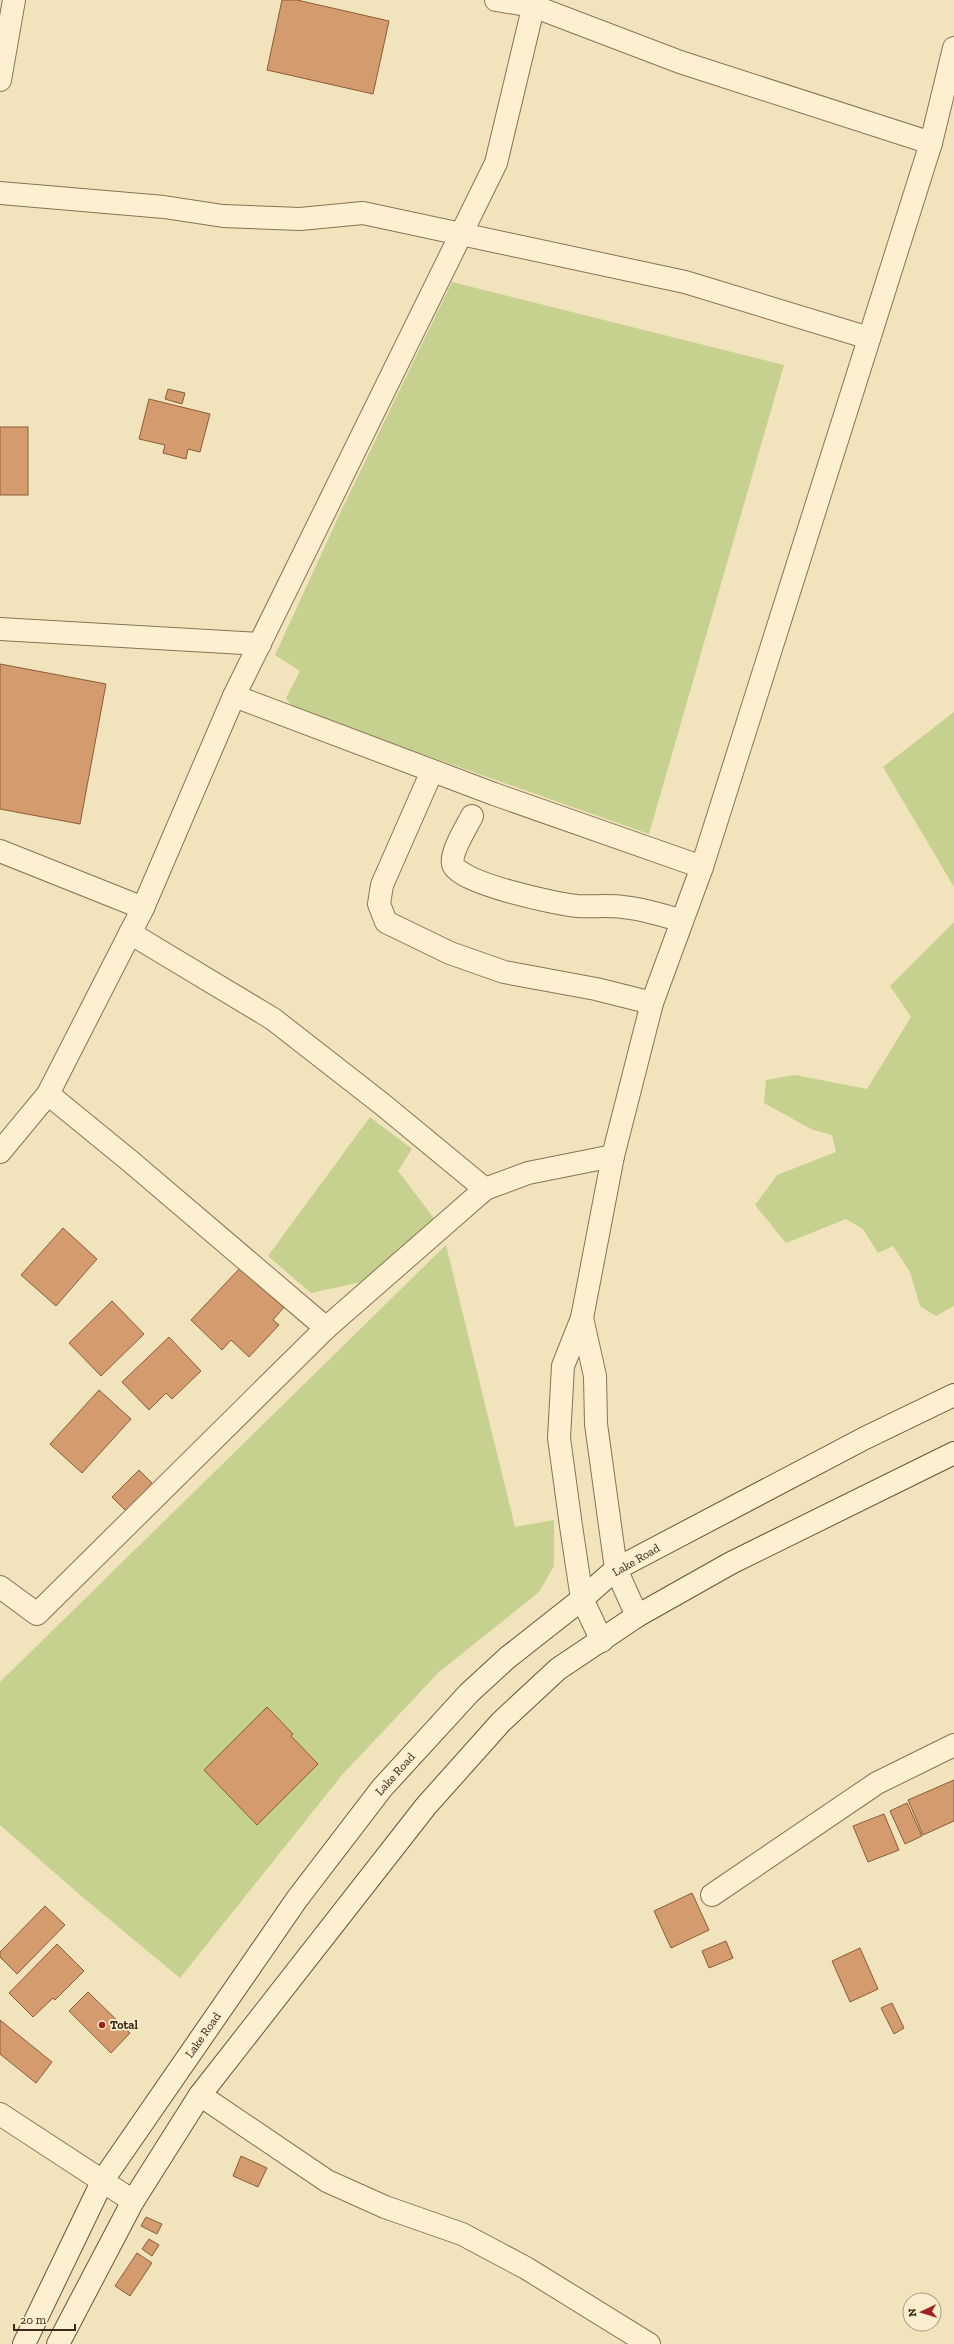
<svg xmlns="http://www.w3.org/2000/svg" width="954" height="2344" viewBox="0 0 954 2344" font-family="'Zilla Slab',serif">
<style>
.green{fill:#c6d08f}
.building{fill:#d39b6e;stroke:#8b5c38}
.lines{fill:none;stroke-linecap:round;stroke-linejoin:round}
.minor-casing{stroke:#8a7254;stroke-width:24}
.tertiary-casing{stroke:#8a7254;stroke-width:24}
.secondary-casing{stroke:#6b5338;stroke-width:24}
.minor{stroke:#fcf0d0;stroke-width:22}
.tertiary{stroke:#fcf0d0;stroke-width:22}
.secondary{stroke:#fcf0d0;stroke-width:22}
.poi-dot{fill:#9e221f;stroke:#f8edcc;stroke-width:1.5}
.labels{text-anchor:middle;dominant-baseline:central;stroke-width:3.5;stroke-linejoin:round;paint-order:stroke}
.street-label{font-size:12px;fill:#38291a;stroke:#f8edcc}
.poi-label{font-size:12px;font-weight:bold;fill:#38291a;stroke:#f8edcc;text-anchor:start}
</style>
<rect width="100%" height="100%" fill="#f1e3bc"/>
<g class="green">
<polygon points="452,282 784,365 649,834 294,709 286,698 300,671 275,655 343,507"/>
<polygon points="954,712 954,887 883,767"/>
<polygon points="954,922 954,1306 936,1316 920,1306 910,1272 893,1246 878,1253 863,1229 846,1219 786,1243 755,1205 777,1175 836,1152 832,1135 811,1129 764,1103 766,1080 795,1075 867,1089 911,1017 890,986"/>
<polygon points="370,1117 412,1149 398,1171 436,1221 361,1282 311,1293 268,1256"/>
<polygon points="446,1245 515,1527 554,1520 554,1566 539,1592 439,1672 342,1775 180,1978 79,1894 0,1825 0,1682"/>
</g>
<g class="building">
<polygon points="282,0 297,0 389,21 373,94 267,70"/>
<polygon points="168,389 185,393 182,404 165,399"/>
<polygon points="149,399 210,414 200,452 188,449 186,459 163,453 165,445 139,439"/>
<rect x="0" y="427" width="28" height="68"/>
<polygon points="0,664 106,684 80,824 0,809"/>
<polygon points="63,1228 97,1259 56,1306 21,1275"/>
<polygon points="241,1267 284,1307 273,1320 279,1325 249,1357 231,1340 222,1350 191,1320"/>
<polygon points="112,1301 144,1334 101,1376 69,1343"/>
<polygon points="169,1337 201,1371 172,1399 166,1393 149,1410 122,1382"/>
<polygon points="99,1390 131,1419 82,1473 50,1444"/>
<polygon points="139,1470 157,1488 130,1515 112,1497"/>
<polygon points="267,1707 293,1734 291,1736 318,1764 257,1825 204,1770"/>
<polygon points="954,1780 954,1821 923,1835 908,1800"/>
<polygon points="907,1803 922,1836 905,1844 890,1811"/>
<polygon points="884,1814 899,1850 868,1862 853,1826"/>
<polygon points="692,1893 709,1930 671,1948 654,1911"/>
<polygon points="45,1906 65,1925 17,1974 0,1957 0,1952"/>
<polygon points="726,1941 733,1958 709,1968 702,1951"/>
<polygon points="57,1944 84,1971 55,2000 53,1998 33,2017 9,1993"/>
<polygon points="860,1948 878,1989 850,2002 832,1961"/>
<polygon points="88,1992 130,2033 111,2053 69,2011"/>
<polygon points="892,2003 904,2028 894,2034 881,2008"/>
<polygon points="0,2020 52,2062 36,2083 0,2054"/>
<polygon points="241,2156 267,2168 258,2187 233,2176"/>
<polygon points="146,2217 162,2224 157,2234 141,2226"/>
<polygon points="149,2239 159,2245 152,2256 142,2249"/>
<polygon points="137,2253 152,2263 130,2296 115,2286"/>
</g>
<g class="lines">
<defs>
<g id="minor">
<polyline points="496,0 533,6 680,62 931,143"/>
<polyline points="0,80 14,0"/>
<polyline points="0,193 164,207 223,216 300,219 363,213 685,282 869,338"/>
<polyline points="0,629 260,644"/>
<polyline points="234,696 494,794 702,867"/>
<polyline points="432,771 382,885 379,904 386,922 450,953 504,972 596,989 652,1003"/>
<path d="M 472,816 C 467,826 450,853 453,864 C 458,883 556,904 577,906 C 592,907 607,905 623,907 C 643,909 663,915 682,921"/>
<polyline points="0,851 143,908"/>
<polyline points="130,933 273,1019 382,1104 485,1189"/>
<polyline points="48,1094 130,1161 326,1328"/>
<polyline points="0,1152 48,1094 143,908 234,696 496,163 535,0"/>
<polyline points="0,1587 37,1614 326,1328 485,1189 528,1173 613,1156"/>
<polyline points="712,1895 877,1783 954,1745"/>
<polyline points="200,2095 327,2181 385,2207 462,2234 526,2268 649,2344"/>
<polyline points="0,2114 133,2201"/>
</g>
<g id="tertiary">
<polyline points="582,1318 595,1376 596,1424 616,1569 637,1616"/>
<polyline points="602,1641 582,1599 571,1526 559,1438 563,1366 582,1318 613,1156 652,1003 702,867 931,143 954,48"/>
</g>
<g id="secondary">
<polyline points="24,2344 103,2180 297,1899 382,1788 469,1693 507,1658 582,1599 616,1569 865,1438 954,1395"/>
<polyline points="58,2344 133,2201 200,2095 426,1806 501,1722 558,1669 637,1616 731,1563 954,1453"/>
</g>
</defs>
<use href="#minor" class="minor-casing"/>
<use href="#tertiary" class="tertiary-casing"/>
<use href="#secondary" class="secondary-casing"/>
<use href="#minor" class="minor"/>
<use href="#tertiary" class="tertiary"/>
<use href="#secondary" class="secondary"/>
</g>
<circle class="poi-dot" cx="102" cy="2025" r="4"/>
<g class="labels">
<g class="street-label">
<text transform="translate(636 1560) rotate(-30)">Lake Road</text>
<text transform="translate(395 1774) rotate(-48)">Lake Road</text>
<text transform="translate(203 2035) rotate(-55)">Lake Road</text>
</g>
<g class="poi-label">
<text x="110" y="2025">Total</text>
</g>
</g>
<g transform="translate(922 2312) rotate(266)"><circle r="19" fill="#f8edcc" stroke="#ab9f85"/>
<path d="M0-3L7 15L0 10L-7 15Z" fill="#9e221f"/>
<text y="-6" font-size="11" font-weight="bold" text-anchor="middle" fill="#38291a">N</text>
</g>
<path d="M14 2324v6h61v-6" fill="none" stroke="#38291a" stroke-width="2"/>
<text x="20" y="2324" font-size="12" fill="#38291a" stroke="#f8edcc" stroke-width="3" paint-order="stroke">20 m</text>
</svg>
